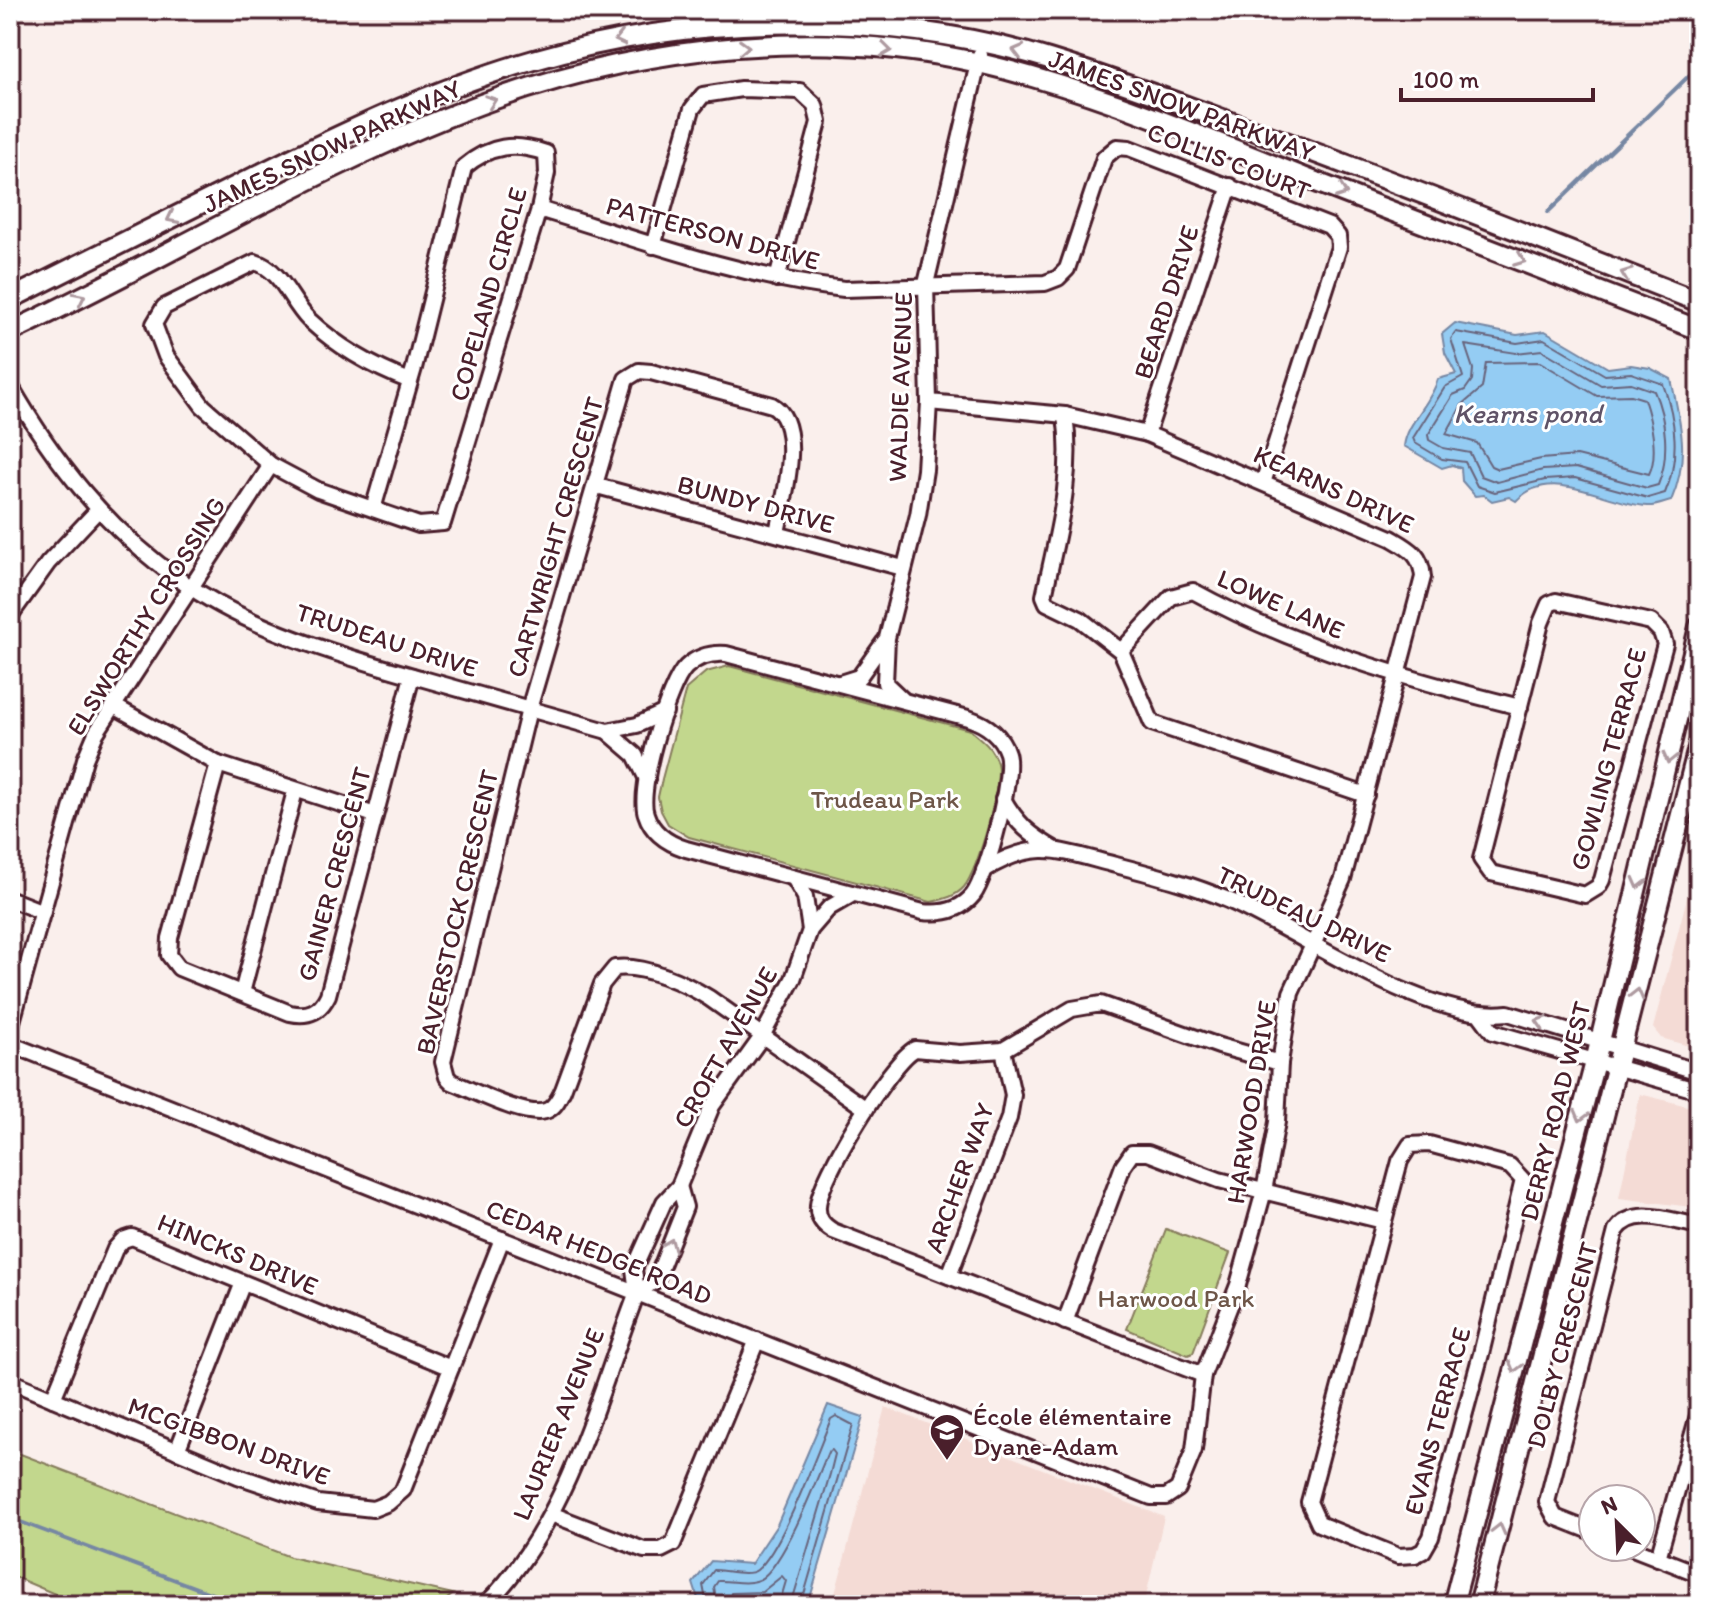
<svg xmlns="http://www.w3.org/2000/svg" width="1709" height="1615" viewBox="0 0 1709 1615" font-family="Itim,sans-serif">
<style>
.built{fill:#f4dbd5}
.green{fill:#c2d78d;stroke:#867b5c;stroke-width:2}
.water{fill:#94ccf3;stroke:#7687a3;stroke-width:2}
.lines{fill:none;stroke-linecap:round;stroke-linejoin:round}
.shore{stroke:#68647b;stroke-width:2}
.stream{stroke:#7687a3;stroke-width:4}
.minor-casing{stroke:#4a1f2b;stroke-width:20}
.major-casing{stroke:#4a1f2b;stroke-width:24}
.minor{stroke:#fff;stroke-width:14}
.major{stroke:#fff;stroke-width:18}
.oneway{stroke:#ae9aa0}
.labels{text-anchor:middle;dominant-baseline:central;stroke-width:6;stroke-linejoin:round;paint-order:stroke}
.street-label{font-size:26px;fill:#4a1f2b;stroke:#fff}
.park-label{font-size:26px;fill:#6e5648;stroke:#fff}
.poi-label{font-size:26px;fill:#4a1f2b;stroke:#fff;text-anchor:start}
.water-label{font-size:28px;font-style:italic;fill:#605367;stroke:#fff}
</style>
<rect width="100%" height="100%" fill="#faefec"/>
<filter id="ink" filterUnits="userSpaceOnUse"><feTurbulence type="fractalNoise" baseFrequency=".0125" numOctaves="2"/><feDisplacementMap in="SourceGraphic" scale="16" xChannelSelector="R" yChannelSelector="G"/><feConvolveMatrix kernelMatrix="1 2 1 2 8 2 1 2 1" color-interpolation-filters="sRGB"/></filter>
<g filter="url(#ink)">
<g class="built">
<polygon points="1689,890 1699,893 1699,1049 1661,1038 1653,1028"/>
<polygon points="1640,1094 1699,1109 1699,1208 1619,1198"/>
<polygon points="885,1407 1164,1517 1144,1605 832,1605"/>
</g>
<g class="green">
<path d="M 729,666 L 970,730 C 982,740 992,747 997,763 C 1003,783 978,870 964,887 C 955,897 944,899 931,902 L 689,837 L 668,824 L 661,811 L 658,797 L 662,779 L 686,689 L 706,672 Z"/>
<polygon points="1166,1229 1230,1253 1193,1353 1188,1355 1127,1329"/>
<polygon points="10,1450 290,1557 453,1594 440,1605 81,1605 10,1575"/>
</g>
<g class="water">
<path d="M 1455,323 L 1517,335 L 1545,331 L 1608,368 L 1631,365 L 1650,368 L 1671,379 C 1681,425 1690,457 1671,501 C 1663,503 1654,507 1647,506 C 1606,504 1551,464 1516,501 L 1509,497 L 1492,501 L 1484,495 L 1475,496 L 1462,481 L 1461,468 L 1452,465 L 1442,468 L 1404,446 C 1407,422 1431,404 1438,379 L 1456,374 L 1445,353 L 1442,334 Z"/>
<polygon points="828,1405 863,1417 808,1605 700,1605 693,1583 711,1561 751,1564 777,1525"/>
</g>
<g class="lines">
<g class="shore">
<path d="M 1456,332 L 1517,343 L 1544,339 L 1605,375 L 1631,373 L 1663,384 C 1676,419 1680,459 1665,493 L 1648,498 L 1575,478 L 1545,480 L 1495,492 L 1477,486 L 1465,462 L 1442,459 L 1415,443 L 1413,438 L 1445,387 L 1463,377 L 1451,339 Z"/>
<path d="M 1465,345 L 1516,353 L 1542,350 L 1601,385 L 1631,383 L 1654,391 C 1666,418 1670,457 1658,485 L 1647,488 L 1576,468 L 1543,470 L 1497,482 L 1481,476 L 1470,453 L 1443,448 L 1429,440 L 1428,435 L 1453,395 L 1465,390 L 1472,380 L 1473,369 Z"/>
<path d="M 1540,362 L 1597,396 L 1631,395 L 1644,399 C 1651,420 1659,454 1649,474 L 1577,456 L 1541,459 L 1498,469 L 1491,466 L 1477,443 L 1446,434 L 1462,405 L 1482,388 L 1486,363 Z"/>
<path d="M 707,1605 L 703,1585 L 714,1570 C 725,1570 748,1577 757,1570 C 782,1550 817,1452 831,1419 L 836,1416 L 853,1425 L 801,1605"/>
<path d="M 717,1605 L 714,1587 L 718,1581 C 730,1580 744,1585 756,1581 C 781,1575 817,1478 828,1452 L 832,1450 L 835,1454 L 830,1474 L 791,1605"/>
<polyline points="729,1605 731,1593 762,1592 782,1576 786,1581 779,1605"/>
</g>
<g class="stream">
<polyline points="1548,212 1699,66"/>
<polyline points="10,1518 242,1605"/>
</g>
<defs>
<g id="minor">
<path d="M 539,209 C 639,240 740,277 844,289 L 1045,283 L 1058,278 L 1067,269 L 1104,158 L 1117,147 L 1129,148 L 1329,226 L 1338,236 L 1339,247 L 1263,483"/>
<polyline points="653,246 692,109 703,95 741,89 800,91 815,105 819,122 777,279"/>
<path d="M 10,385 C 54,462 107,529 180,580 C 250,630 339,655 420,678 C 483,696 545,714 607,731 L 635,755 L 647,779"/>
<path d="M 1065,415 C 1074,478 1057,535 1044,596 L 1047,603 L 1080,619 L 1121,651 L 1152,723 L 1366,795"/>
<polyline points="1147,434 1230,186"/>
<polyline points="597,486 903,568"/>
<path d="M 373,509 L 414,368 L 464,167 C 490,145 514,142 546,153 L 547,173 L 539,209 L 443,523 L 419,525 L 318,490 L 271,465 L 203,406 L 166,356 L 154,324 L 164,307 L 255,262 C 282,270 290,301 309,320 C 338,347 373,367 410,381"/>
<path d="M 777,533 C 783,500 806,424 772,405 L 651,372 L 639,371 L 626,379 L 529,709 L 443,1062 L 447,1077 L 452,1082 C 472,1090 529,1120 548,1110 C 556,1106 559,1098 563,1090 L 602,984 L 615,968 C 644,964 685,983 709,998 L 866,1109"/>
<polygon points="1556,601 1651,622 1661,632 1665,644 1602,880 1598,887 1585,895 1491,873 1481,859 1541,623 1549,604"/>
<polyline points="10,616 48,563 98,510"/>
<path d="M 1121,651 L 1171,597 L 1193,591 C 1297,648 1406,679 1520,707"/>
<path d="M 726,654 L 968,718 C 986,724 1001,734 1007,753 C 1014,775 987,877 973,895 C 960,911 941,914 923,912 L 686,849 C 667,843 652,833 646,814 C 637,790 668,684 686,667 C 698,656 711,653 726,654 Z"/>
<polyline points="840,683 859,677 884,642"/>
<polyline points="902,699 885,683 887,638 918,515 925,470 929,402 926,284 980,55"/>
<polyline points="114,706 218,764 375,815"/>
<polyline points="607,731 637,725 665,712"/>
<path d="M 218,764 L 170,938 L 169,955 L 179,968 L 290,1013 C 308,1017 320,1012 328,995 L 412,676"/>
<path d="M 1003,799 C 1017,824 1030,835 1056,850"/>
<path d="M 984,870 C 1034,839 1058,850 1112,864 C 1151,874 1191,884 1228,900 C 1306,934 1425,1023 1508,1013 L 1699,1072"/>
<polyline points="10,899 43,912"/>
<polyline points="810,930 829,908 853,894"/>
<polyline points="242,993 295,791"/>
<polyline points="1481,1016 1493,1032 1699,1091"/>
<polyline points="10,1029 85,759 96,733 271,465"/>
<path d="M 10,1044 L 1151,1497 L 1166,1497 L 1178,1489 L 1194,1450 L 1203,1375 L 1238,1285 L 1264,1191 L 1277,1122 L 1280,1063 L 1291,993 L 1343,879 L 1423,577 C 1421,554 1410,549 1391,538 L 1147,434 L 1065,415 L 929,402"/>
<polygon points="1429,1144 1510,1166 1523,1180 1481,1354 1431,1537 1423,1551 1415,1555 1398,1556 1319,1524 1309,1502 1400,1161 1410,1145"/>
<polyline points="949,1276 1009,1118 1013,1095 1003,1050"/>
<polyline points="637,1293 656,1280 685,1207 679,1186"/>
<polyline points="1065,1322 1123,1166 1132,1153 1148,1153 1219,1180 1383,1221"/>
<path d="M 1203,1375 L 833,1231 C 823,1225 817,1218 818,1206 C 819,1178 891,1061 915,1049 L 960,1053 L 1003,1050 L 1072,1009 L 1101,1004 L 1219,1046 L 1280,1063"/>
<polyline points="10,1381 238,1476 318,1503 373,1509 388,1503 403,1490 502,1239"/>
<polyline points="53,1399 115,1249 123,1240 132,1237 451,1368"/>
<polyline points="177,1451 242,1285"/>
<polyline points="551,1514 644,1550 661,1550 673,1544 757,1340"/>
<path d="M 1593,1532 L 1555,1517 L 1547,1502 L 1616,1231 C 1633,1204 1674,1222 1699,1226"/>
<polyline points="1630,1547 1699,1574"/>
<polyline points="1658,1558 1699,1412"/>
<path d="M 485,1605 C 567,1525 597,1397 637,1293 L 634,1269 L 664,1202 L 679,1186 L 712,1106 L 761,1038 L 793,979 L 810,930 L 805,897 L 794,878"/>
</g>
<g id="major">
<path d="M 10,299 C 91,259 171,218 252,178 C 343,133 436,88 534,60 C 695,13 887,10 1049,59 C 1118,80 1186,106 1253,130 C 1403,184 1551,244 1699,302"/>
<path d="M 10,332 C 171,257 332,156 498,98 C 650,45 822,27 979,63 C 1091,89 1197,135 1303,177 C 1435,228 1567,279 1699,330"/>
<polyline points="1453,1605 1595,1062 1699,627"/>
<polyline points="1479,1605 1699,744"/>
</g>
</defs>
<use href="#minor" class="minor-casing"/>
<use href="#major" class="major-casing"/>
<use href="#minor" class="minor"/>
<use href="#major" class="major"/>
</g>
<defs><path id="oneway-chevron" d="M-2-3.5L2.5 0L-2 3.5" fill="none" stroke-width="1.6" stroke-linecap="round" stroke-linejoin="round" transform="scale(2)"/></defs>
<g class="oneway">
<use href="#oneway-chevron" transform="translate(620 39) rotate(167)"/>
<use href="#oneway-chevron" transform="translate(744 47) rotate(-2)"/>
<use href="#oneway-chevron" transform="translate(886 50) rotate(7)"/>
<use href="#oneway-chevron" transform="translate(1018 51) rotate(-166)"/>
<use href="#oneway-chevron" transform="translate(491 101) rotate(-20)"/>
<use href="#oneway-chevron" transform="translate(1342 192) rotate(21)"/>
<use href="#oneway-chevron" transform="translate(172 218) rotate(153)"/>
<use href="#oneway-chevron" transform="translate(1520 260) rotate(21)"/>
<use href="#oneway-chevron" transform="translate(1626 274) rotate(-159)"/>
<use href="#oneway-chevron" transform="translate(80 298) rotate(-26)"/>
<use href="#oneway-chevron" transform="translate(1669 758) rotate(103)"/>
<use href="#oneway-chevron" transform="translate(1639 883) rotate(104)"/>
<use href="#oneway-chevron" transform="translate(1637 994) rotate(-76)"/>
<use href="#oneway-chevron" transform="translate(1541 1022) rotate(-163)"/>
<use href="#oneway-chevron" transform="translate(1581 1116) rotate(105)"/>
<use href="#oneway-chevron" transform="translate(670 1244) rotate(-68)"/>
<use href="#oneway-chevron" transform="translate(1515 1367) rotate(105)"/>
<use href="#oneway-chevron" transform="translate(1499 1529) rotate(-76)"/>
</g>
</g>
<defs>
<symbol id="school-pin" viewBox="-11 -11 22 30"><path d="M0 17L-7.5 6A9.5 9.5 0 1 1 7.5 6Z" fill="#4a1f2b" stroke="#fff"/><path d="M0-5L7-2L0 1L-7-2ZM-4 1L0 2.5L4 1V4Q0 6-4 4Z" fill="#fff"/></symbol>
</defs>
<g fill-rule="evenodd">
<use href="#school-pin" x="927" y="1411" width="40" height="54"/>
</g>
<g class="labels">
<g class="street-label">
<text transform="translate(1182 105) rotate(20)">JAMES SNOW PARKWAY</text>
<text transform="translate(332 146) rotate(-25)">JAMES SNOW PARKWAY</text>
<text transform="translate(1229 161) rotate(21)">COLLIS COURT</text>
<text transform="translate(713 233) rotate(15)">PATTERSON DRIVE</text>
<text transform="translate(488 294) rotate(-74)">COPELAND CIRCLE</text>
<text transform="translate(1166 302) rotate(-72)">BEARD DRIVE</text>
<text transform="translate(900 387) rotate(-88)">WALDIE AVENUE</text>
<text transform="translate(1334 489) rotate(25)">KEARNS DRIVE</text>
<text transform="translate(756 504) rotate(15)">BUNDY DRIVE</text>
<text transform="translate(555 537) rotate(-74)">CARTWRIGHT CRESCENT</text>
<text transform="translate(1281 604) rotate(24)">LOWE LANE</text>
<text transform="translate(146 616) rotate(-58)">ELSWORTHY CROSSING</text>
<text transform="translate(387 640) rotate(18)">TRUDEAU DRIVE</text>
<text transform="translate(1608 759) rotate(-75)">GOWLING TERRACE</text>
<text transform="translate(334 874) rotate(-75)">GAINER CRESCENT</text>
<text transform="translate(457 912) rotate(-77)">BAVERSTOCK CRESCENT</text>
<text transform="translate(1304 914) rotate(26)">TRUDEAU DRIVE</text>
<text transform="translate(725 1047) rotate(-60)">CROFT AVENUE</text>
<text transform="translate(1251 1102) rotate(-81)">HARWOOD DRIVE</text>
<text transform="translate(1555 1111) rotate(-76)">DERRY ROAD WEST</text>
<text transform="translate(959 1178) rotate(-70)">ARCHER WAY</text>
<text transform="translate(599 1252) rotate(22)">CEDAR HEDGE ROAD</text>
<text transform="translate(238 1254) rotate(23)">HINCKS DRIVE</text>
<text transform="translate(1562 1345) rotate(-75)">DOLBY CRESCENT</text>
<text transform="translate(1437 1421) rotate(-75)">EVANS TERRACE</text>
<text transform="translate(558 1424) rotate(-68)">LAURIER AVENUE</text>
<text transform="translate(229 1441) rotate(20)">MCGIBBON DRIVE</text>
</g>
<g class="park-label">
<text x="885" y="799">Trudeau Park</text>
<text x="1176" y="1298">Harwood Park</text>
</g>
<g class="poi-label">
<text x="973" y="1416">École élémentaire<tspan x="973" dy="30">Dyane-Adam</tspan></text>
</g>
<g class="water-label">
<text x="1528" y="413">Kearns pond</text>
</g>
</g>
<rect width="1709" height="1615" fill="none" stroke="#fff" stroke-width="40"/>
<rect x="20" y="20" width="1669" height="1575" fill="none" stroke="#4a1f2b" stroke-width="3" filter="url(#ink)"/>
<g transform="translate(1617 1523) rotate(336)"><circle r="38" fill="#ffffff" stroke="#b7a5aa" stroke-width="2"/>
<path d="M0-6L14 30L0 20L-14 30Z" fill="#4a1f2b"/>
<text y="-12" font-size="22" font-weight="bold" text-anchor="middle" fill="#4a1f2b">N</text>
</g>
<path d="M1401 88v12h192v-12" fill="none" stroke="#4a1f2b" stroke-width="4"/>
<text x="1413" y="88" font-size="24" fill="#4a1f2b" stroke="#ffffff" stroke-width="6" paint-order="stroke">100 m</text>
</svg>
